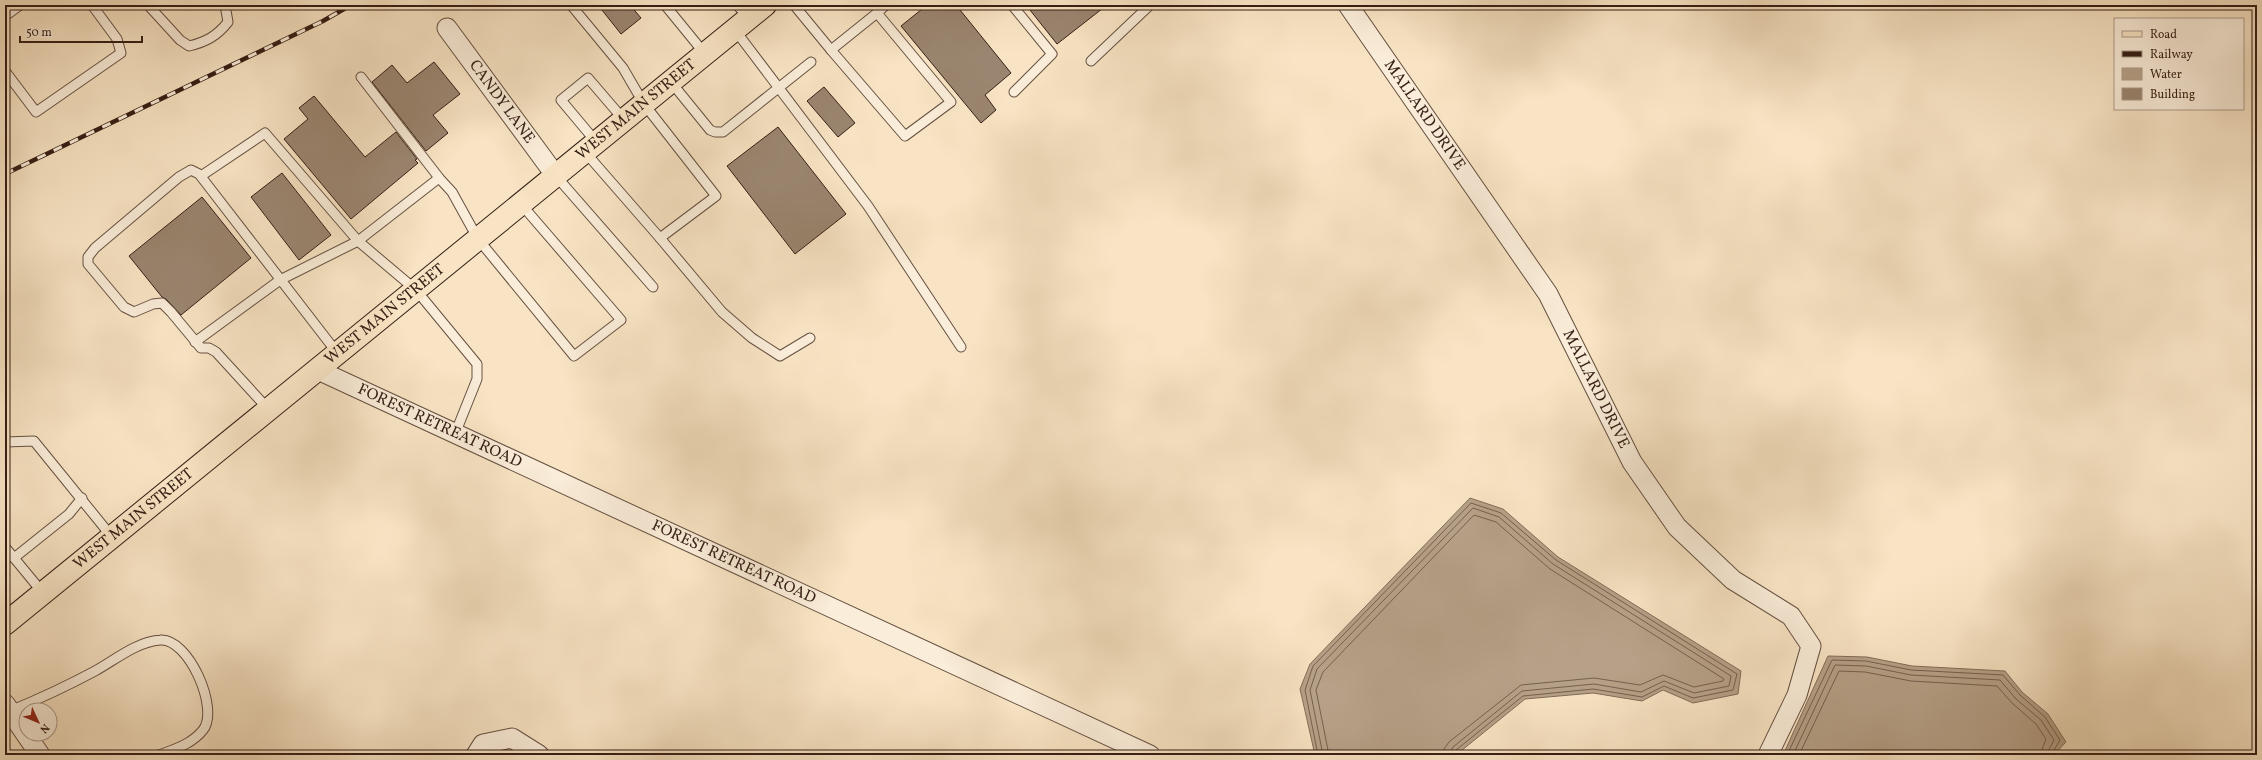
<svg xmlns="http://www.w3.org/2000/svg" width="2262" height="760" viewBox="0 0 2262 760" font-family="Vollkorn,serif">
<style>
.water{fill:#b6a188;stroke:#826d5a}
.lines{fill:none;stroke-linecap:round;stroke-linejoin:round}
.shore{stroke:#76604e;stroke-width:1}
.building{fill:#9a8570;stroke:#351e15}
.lane-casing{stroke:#665041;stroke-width:11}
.street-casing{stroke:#665041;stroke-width:21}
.primary-casing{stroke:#351e15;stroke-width:24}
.lane{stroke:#faedd9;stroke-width:9}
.street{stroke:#faedd9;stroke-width:19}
.primary{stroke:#f8e4c4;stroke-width:22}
.rail-casing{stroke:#351e15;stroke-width:4.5}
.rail{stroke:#faedd9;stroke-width:3;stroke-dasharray:9;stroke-linecap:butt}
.labels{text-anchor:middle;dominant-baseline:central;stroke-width:4;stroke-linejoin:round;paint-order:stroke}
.street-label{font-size:16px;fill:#351e15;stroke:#faedd9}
</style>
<rect width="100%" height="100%" fill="#f8e4c4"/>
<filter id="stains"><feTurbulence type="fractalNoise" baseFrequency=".005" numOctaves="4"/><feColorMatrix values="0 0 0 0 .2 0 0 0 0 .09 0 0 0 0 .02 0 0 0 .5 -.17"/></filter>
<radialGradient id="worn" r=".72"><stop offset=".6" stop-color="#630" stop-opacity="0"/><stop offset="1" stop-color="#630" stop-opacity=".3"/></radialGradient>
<g class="water">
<polygon points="1470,498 1503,509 1558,557 1741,671 1738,694 1693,703 1663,690 1642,701 1593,693 1525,699 1456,755 1315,755 1300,689 1310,664"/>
<polygon points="1828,656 1867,657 1912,666 2005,671 2022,692 2048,714 2066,742 2054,755 1783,755"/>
</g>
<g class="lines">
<g class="shore">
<polyline points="1318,755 1305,690 1313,666 1471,503 1501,513 1556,560 1737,674 1733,690 1693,698 1664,686 1642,697 1593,689 1523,696 1456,750 1454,755"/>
<polyline points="1323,755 1310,690 1317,669 1473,508 1499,517 1553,564 1731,676 1729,686 1694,693 1664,681 1641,692 1594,684 1522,691 1453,747 1449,755"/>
<polyline points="1329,755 1316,690 1323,672 1474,515 1496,522 1550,569 1724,679 1723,681 1694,687 1663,675 1640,685 1594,678 1521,685 1449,742 1444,749 1443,755"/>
<polyline points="1787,755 1832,660 1866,661 1911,670 2003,675 2020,695 2045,717 2060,740 2051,755"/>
<polyline points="1793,755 1835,665 1866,666 1911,675 2000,680 2016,699 2041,720 2054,740 2046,755"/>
<polyline points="1799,755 1839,671 1865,672 1911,681 1997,686 2012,703 2036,724 2046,739 2040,755"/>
</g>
</g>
<g class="building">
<polygon points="598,5 630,5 641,18 621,34"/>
<polygon points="927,5 956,5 1011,73 985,95 996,110 981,123 901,26"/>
<polygon points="1026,5 1107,5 1057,44"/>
<polygon points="434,62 460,94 433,115 448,133 426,151 372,82 392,65 407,83"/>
<polygon points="824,87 855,123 838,137 807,101"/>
<polygon points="314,96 365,157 396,132 417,159 415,160 418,163 351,219 284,139 308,119 299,108"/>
<polygon points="778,127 846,214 795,254 727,166"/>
<polygon points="282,173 331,235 299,260 251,197"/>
<polygon points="202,197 251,258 181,315 166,299 162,297 129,256"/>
</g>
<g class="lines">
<defs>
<g id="lane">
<path d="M 148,5 L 180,40 L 189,46 C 206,42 217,36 228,22 L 225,5"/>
<polyline points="571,5 623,68 644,104 716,196 660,238 585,152"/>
<polyline points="665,5 705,54"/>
<polyline points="737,5 749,18"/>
<polyline points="794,5 831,50 905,136 951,102 877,13 886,5"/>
<polyline points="1012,5 1052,54 1014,92"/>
<polyline points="5,16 20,5"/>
<polyline points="735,30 868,206 961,347"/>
<polyline points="831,50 877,13"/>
<polyline points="1091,61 1150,5"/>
<polyline points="5,71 36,112 121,53 117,39 92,5"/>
<polyline points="361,77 440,179 452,192 478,239 574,356 621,320 521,204"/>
<polyline points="671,82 710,130 715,132 723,132 811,62"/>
<polyline points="597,143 561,100 588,78 624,120"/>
<polyline points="201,176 265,133 358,241 439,178"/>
<polyline points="556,176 653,287"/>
<polyline points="660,238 722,312 752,338 780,356 810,338"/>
<polyline points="195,342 280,280 358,241 416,290 477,364 477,379 455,434"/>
<polyline points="269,410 216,352 209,348 201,348 171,312 162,303 153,304 134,312 124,307 88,264 88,257 95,248 179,177 191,170 199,174 338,354"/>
<polyline points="5,442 34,441 112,537"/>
<polyline points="5,547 43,593"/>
<polyline points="14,558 69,514 82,498"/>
<path d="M 10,711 C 39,699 67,686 95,671 C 115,660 136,642 160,640 C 188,637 220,709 203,730 C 192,744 175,749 159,755"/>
</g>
<g id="street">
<path id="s1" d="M 1348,5 L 1548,294 L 1632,462 L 1677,527 L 1733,580 L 1791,616 L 1811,646 L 1797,695 L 1768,755"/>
<path id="s2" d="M 447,28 L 556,176"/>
<path id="s3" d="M 318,370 L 1150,755"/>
<polyline points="5,704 40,755"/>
<polyline points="476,755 483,744 512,738 539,755"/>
</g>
<g id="primary">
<path id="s4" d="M 5,624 L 765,5"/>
</g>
</defs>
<use href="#lane" class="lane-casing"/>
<use href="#street" class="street-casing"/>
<use href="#primary" class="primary-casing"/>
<use href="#lane" class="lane"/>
<use href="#street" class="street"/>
<use href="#primary" class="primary"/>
<defs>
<polyline id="rail" points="5,174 323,21 351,5"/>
</defs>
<use href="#rail" class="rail-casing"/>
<use href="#rail" class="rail"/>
</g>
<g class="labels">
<g class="street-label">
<text stroke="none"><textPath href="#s2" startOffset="92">CANDY LANE</textPath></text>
<text stroke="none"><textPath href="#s4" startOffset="814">WEST MAIN STREET</textPath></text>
<text stroke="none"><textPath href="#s1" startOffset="134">MALLARD DRIVE</textPath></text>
<text stroke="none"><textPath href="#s4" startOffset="490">WEST MAIN STREET</textPath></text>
<text stroke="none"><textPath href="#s1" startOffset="458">MALLARD DRIVE</textPath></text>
<text stroke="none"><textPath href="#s3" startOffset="134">FOREST RETREAT ROAD</textPath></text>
<text stroke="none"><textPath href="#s4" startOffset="166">WEST MAIN STREET</textPath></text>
<text stroke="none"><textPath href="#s3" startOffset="458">FOREST RETREAT ROAD</textPath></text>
</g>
</g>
<rect width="2262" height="760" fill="none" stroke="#f8e4c4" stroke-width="20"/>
<rect x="6" y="6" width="2250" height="748" fill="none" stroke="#351e15" stroke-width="2"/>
<rect x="10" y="10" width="2242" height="740" fill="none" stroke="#351e15"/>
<rect x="2114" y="18" width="130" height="92" fill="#faedd9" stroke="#ab9a8b"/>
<rect x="2122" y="31" width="20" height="6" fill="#f8e4c4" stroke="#ab9a8b"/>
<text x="2150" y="38" font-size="12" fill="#351e15">Road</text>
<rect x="2122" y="51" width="20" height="6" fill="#351e15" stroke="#ab9a8b"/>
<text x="2150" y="58" font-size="12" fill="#351e15">Railway</text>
<rect x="2122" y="68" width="20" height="12" fill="#b6a188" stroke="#ab9a8b"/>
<text x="2150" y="78" font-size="12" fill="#351e15">Water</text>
<rect x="2122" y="88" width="20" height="12" fill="#9a8570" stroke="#ab9a8b"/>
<text x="2150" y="98" font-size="12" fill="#351e15">Building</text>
<g transform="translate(38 722) rotate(134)"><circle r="19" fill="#faedd9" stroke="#ab9a8b"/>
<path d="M0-3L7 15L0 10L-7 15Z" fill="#8f2418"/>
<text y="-6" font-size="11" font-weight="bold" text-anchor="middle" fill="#351e15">N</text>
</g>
<path d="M20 36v6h122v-6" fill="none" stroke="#351e15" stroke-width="2"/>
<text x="26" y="36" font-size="12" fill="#351e15" stroke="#faedd9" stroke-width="3" paint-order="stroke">50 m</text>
<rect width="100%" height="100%" filter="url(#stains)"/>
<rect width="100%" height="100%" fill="url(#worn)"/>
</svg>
